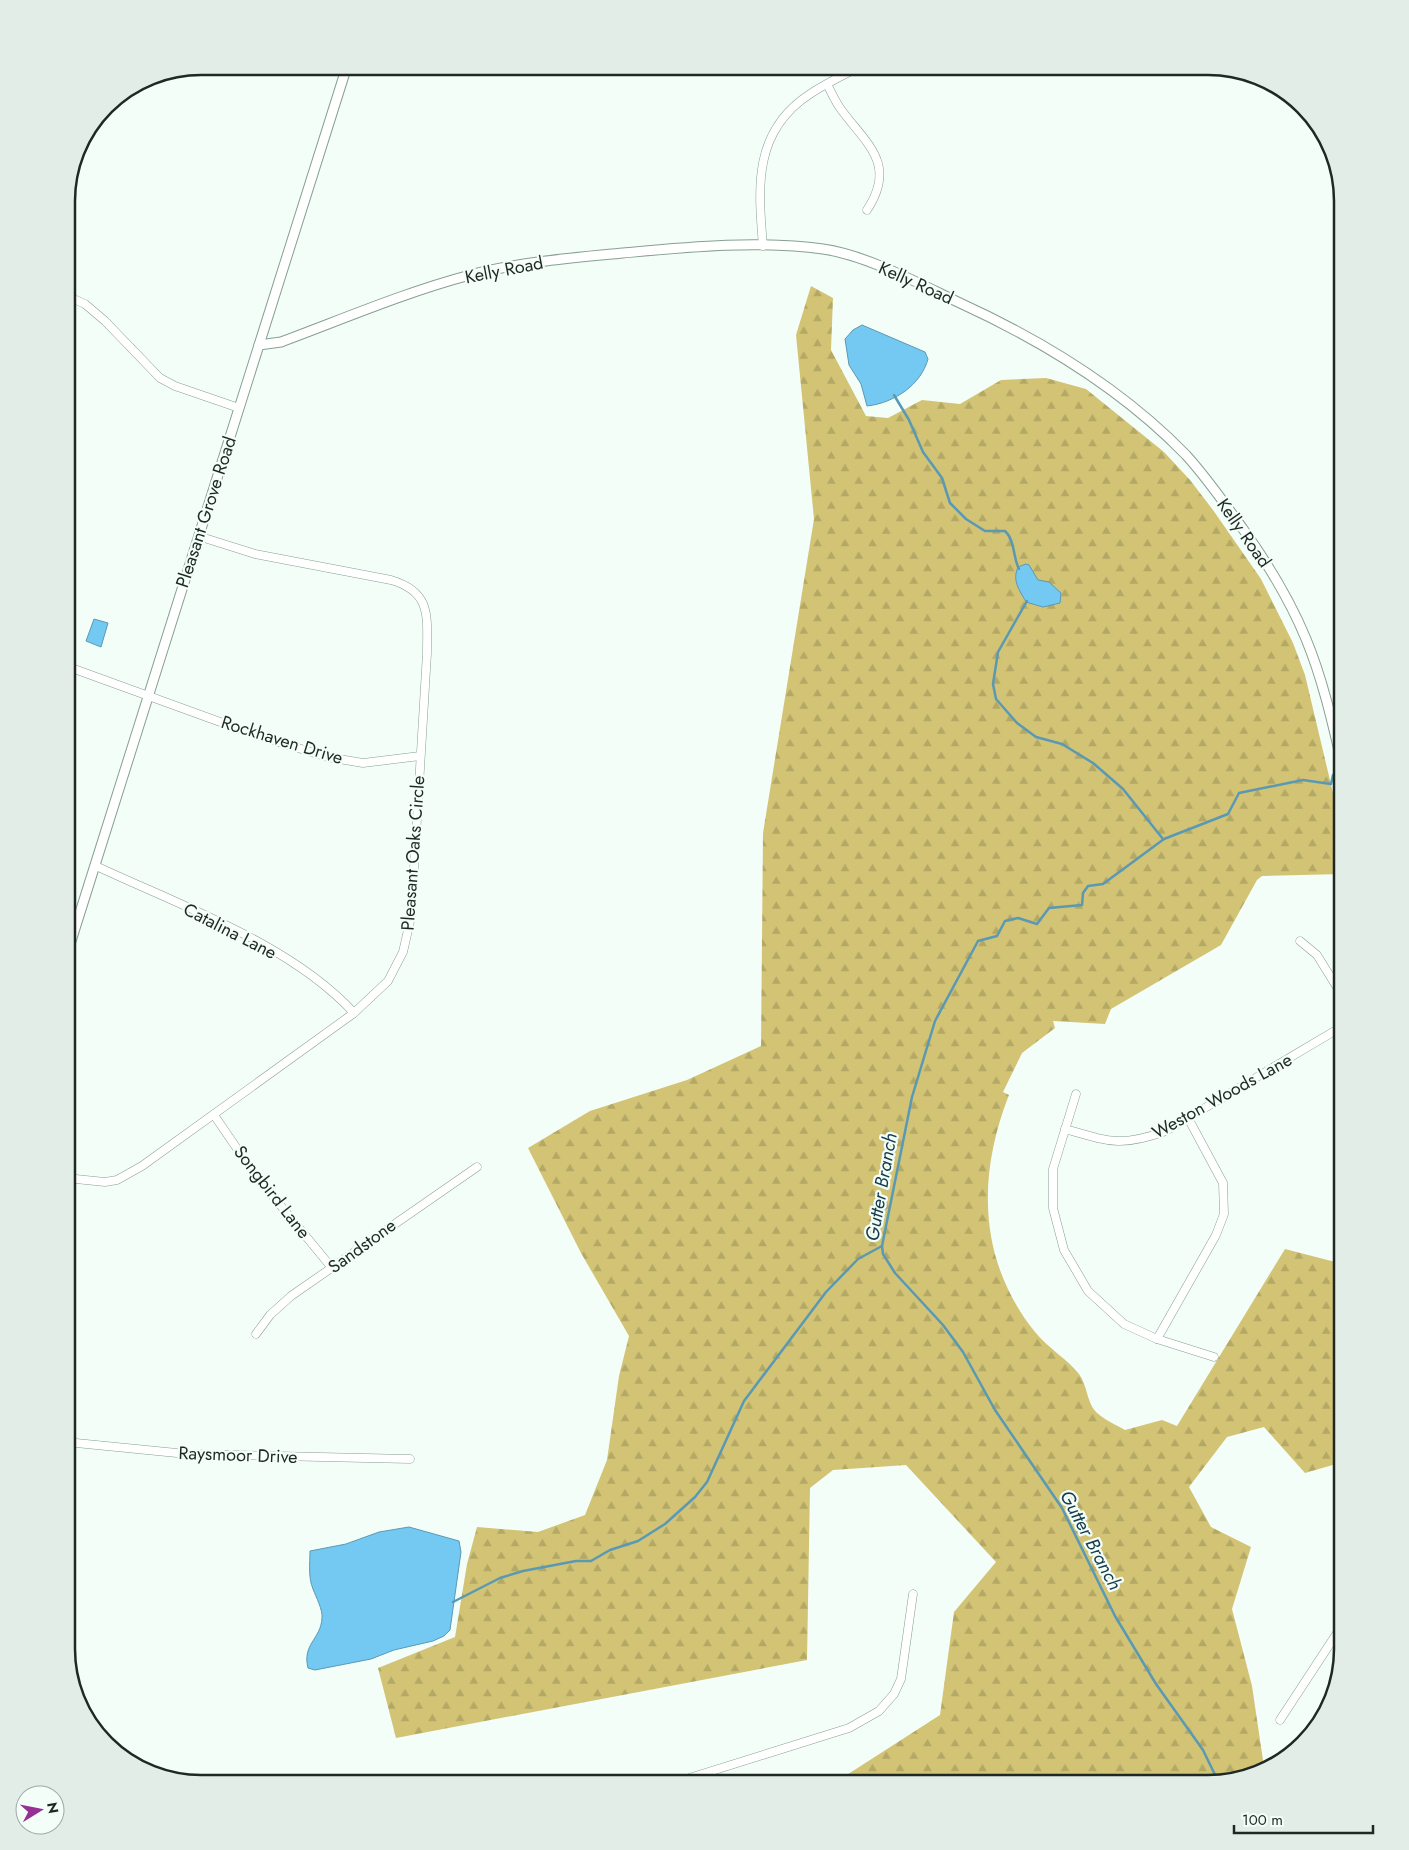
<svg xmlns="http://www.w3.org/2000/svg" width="1409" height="1850" viewBox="0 0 1409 1850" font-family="Jost,sans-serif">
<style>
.forest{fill:url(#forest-firs)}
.water{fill:#74c9f2;stroke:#5a99b4}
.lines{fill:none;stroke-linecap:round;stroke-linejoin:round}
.stream{stroke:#5a99b4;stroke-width:2.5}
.minor-casing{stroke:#879f93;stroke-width:9}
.tertiary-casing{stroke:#879f93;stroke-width:11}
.minor{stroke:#fff;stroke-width:8}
.tertiary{stroke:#fff;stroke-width:9}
.labels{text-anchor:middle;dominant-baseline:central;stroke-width:4.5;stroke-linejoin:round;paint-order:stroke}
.street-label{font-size:18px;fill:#1f2924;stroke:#f4fef9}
.water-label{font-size:19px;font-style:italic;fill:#153b4c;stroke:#f4fef9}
.rim{fill:none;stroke:#1f2924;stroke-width:2.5}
</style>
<defs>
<pattern id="forest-firs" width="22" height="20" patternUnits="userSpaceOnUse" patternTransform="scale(1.25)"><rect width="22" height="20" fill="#d2c375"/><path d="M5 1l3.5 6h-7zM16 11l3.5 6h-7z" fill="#b4a865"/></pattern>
</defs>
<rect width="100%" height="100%" fill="#f4fef9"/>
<path class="forest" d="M 811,286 L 833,298 L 831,350 L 866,416 L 888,418 L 922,400 L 960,404 L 1001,380 L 1046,378 L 1086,389 L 1164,452 L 1190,480 L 1213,510 L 1261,579 L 1293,643 L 1305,675 L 1343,835 L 1343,874 L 1262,876 L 1257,880 L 1221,945 L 1111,1009 L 1105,1024 L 1053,1021 L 1055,1028 L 1022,1053 L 1003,1092 L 1009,1095 C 977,1176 978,1261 1035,1332 C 1048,1348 1067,1359 1079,1374 C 1087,1384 1087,1403 1096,1412 C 1103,1419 1116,1425 1125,1430 L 1162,1420 L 1177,1426 L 1285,1249 L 1343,1264 L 1343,1462 L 1305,1473 L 1264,1427 L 1227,1437 L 1189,1487 L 1211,1527 L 1251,1547 L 1232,1609 L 1252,1686 L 1264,1767 L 1208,1784 L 839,1784 L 842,1778 L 940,1715 L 954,1612 L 996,1562 L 906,1465 L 833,1470 L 810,1488 L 807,1660 L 396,1738 L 378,1668 L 455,1637 L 467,1564 L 477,1527 L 538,1532 L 585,1515 L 607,1460 L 619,1376 L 629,1336 L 581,1253 L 528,1148 L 590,1111 L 687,1080 L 761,1046 L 763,833 L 814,519 L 796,335 Z"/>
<g class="water">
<path d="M 862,325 L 925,352 L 928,359 C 921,385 894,403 867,406 L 861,384 L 849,365 L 845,339 L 853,330 Z"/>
<path d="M 1026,564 L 1029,565 L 1038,580 L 1049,582 L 1061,593 L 1060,603 L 1043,607 L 1026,602 C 1019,589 1012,581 1018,567 Z"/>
<polygon points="94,619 108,623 101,647 86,641"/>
<path d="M 409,1527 L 459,1541 L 461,1552 L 450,1630 L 444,1636 L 433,1641 L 394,1650 L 371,1659 L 315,1670 L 308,1668 C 302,1644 321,1639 322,1618 C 323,1610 316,1597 313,1589 C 308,1577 310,1563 310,1551 L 346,1544 L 379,1532 Z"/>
</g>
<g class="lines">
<g class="stream">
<path d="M 894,395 L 909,420 L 923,452 L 942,478 L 950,503 L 966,519 L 985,531 L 1005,531 C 1015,540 1013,558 1019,569"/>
<polyline points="1027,601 998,652 993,684 996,699 1017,723 1036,737 1062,744 1093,763 1123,789 1163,839"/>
<polyline points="453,1602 500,1578 523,1571 576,1561 591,1561 610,1550 638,1541 665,1524 695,1497 707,1482 744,1401 826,1292 858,1259 882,1246"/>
<polyline points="1218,1781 1203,1750 1156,1684 1115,1616 1062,1508 995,1410 963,1352 943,1325 895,1273 883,1254 882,1246 912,1097 935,1021 978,941 997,936 1005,921 1018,918 1037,924 1049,908 1082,905 1083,893 1088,886 1103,884 1164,839 1228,814 1239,793 1303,780 1331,784 1333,775"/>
</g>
<defs>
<g id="minor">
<path d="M 827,84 C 831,92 835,101 840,108 C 865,143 898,163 867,210"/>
<path d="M 763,246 C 758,187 753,131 810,94 C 826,83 844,75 861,66"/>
<polyline points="67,296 85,304 105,321 160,378 175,386 239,408"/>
<polyline points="66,666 256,735 327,757 363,763 420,756"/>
<path d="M 96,866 C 179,905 291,944 354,1013"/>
<polyline points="1300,941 1317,955 1343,997"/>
<polyline points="1076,1094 1053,1169 1053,1208 1064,1250 1088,1291 1124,1324 1157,1339 1214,1357"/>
<polyline points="214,1115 253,1172 332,1268"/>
<path d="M 1065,1129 C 1110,1142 1121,1147 1166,1131 L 1343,1026"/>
<path d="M 66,1178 L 105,1182 L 117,1180 L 142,1166 L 354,1013 L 388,981 L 403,952 L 411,917 L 427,653 C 427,617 432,592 391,580 L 255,554 L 198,536"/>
<polyline points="256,1334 270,1315 291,1296 477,1167"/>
<polyline points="1157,1339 1216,1235 1224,1214 1223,1183 1188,1118"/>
<polyline points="66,1442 187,1454 410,1459"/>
<polyline points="1280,1720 1343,1624"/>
<polyline points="670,1784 849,1728 879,1711 894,1694 901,1679 913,1594"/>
</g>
<g id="tertiary">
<path d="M 259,345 L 281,342 C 343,319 406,292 470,275 C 520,262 572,258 623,253 C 688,247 758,240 823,249 C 866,255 920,284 960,303 C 1043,341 1122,389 1186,455 C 1207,478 1225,504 1243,529 C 1268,564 1290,600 1306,639 C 1323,680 1333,725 1343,768"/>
<polyline points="66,957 347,66"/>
</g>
</defs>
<use href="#minor" class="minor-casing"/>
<use href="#tertiary" class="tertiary-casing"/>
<use href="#minor" class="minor"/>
<use href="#tertiary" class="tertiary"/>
</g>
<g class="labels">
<g class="street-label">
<text transform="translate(504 270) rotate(-11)">Kelly Road</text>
<text transform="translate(916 283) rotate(24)">Kelly Road</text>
<text transform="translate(206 512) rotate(-72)">Pleasant Grove Road</text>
<text transform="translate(1244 533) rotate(55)">Kelly Road</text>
<text transform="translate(282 740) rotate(17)">Rockhaven Drive</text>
<text transform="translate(413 853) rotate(-86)">Pleasant Oaks Circle</text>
<text transform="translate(230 931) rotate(27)">Catalina Lane</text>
<text transform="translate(1222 1096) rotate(-29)">Weston Woods Lane</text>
<text transform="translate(272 1192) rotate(52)">Songbird Lane</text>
<text transform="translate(362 1246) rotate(-36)">Sandstone</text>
<text transform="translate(238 1455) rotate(2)">Raysmoor Drive</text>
</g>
<g class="water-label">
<text transform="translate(881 1187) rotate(-80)">Gutter Branch</text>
<text transform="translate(1091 1540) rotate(62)">Gutter Branch</text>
</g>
</g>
<path d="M0 0H1409V1850H0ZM201 75H1208A126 126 0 0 1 1334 201V1649A126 126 0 0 1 1208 1775H201A126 126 0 0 1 75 1649V201A126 126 0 0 1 201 75Z" fill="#e3ede8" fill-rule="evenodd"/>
<path class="rim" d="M201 75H1208A126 126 0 0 1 1334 201V1649A126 126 0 0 1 1208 1775H201A126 126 0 0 1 75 1649V201A126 126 0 0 1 201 75Z"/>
<g transform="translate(40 1810) rotate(80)"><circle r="24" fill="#f4fef9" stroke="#9fa9a4"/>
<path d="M0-4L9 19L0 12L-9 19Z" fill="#973095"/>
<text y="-8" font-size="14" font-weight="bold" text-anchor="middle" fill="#1f2924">N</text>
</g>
<path d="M1234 1825v8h139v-8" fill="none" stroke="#1f2924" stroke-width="2.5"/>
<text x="1242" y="1825" font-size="15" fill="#1f2924" stroke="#f4fef9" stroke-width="4" paint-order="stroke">100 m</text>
</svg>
